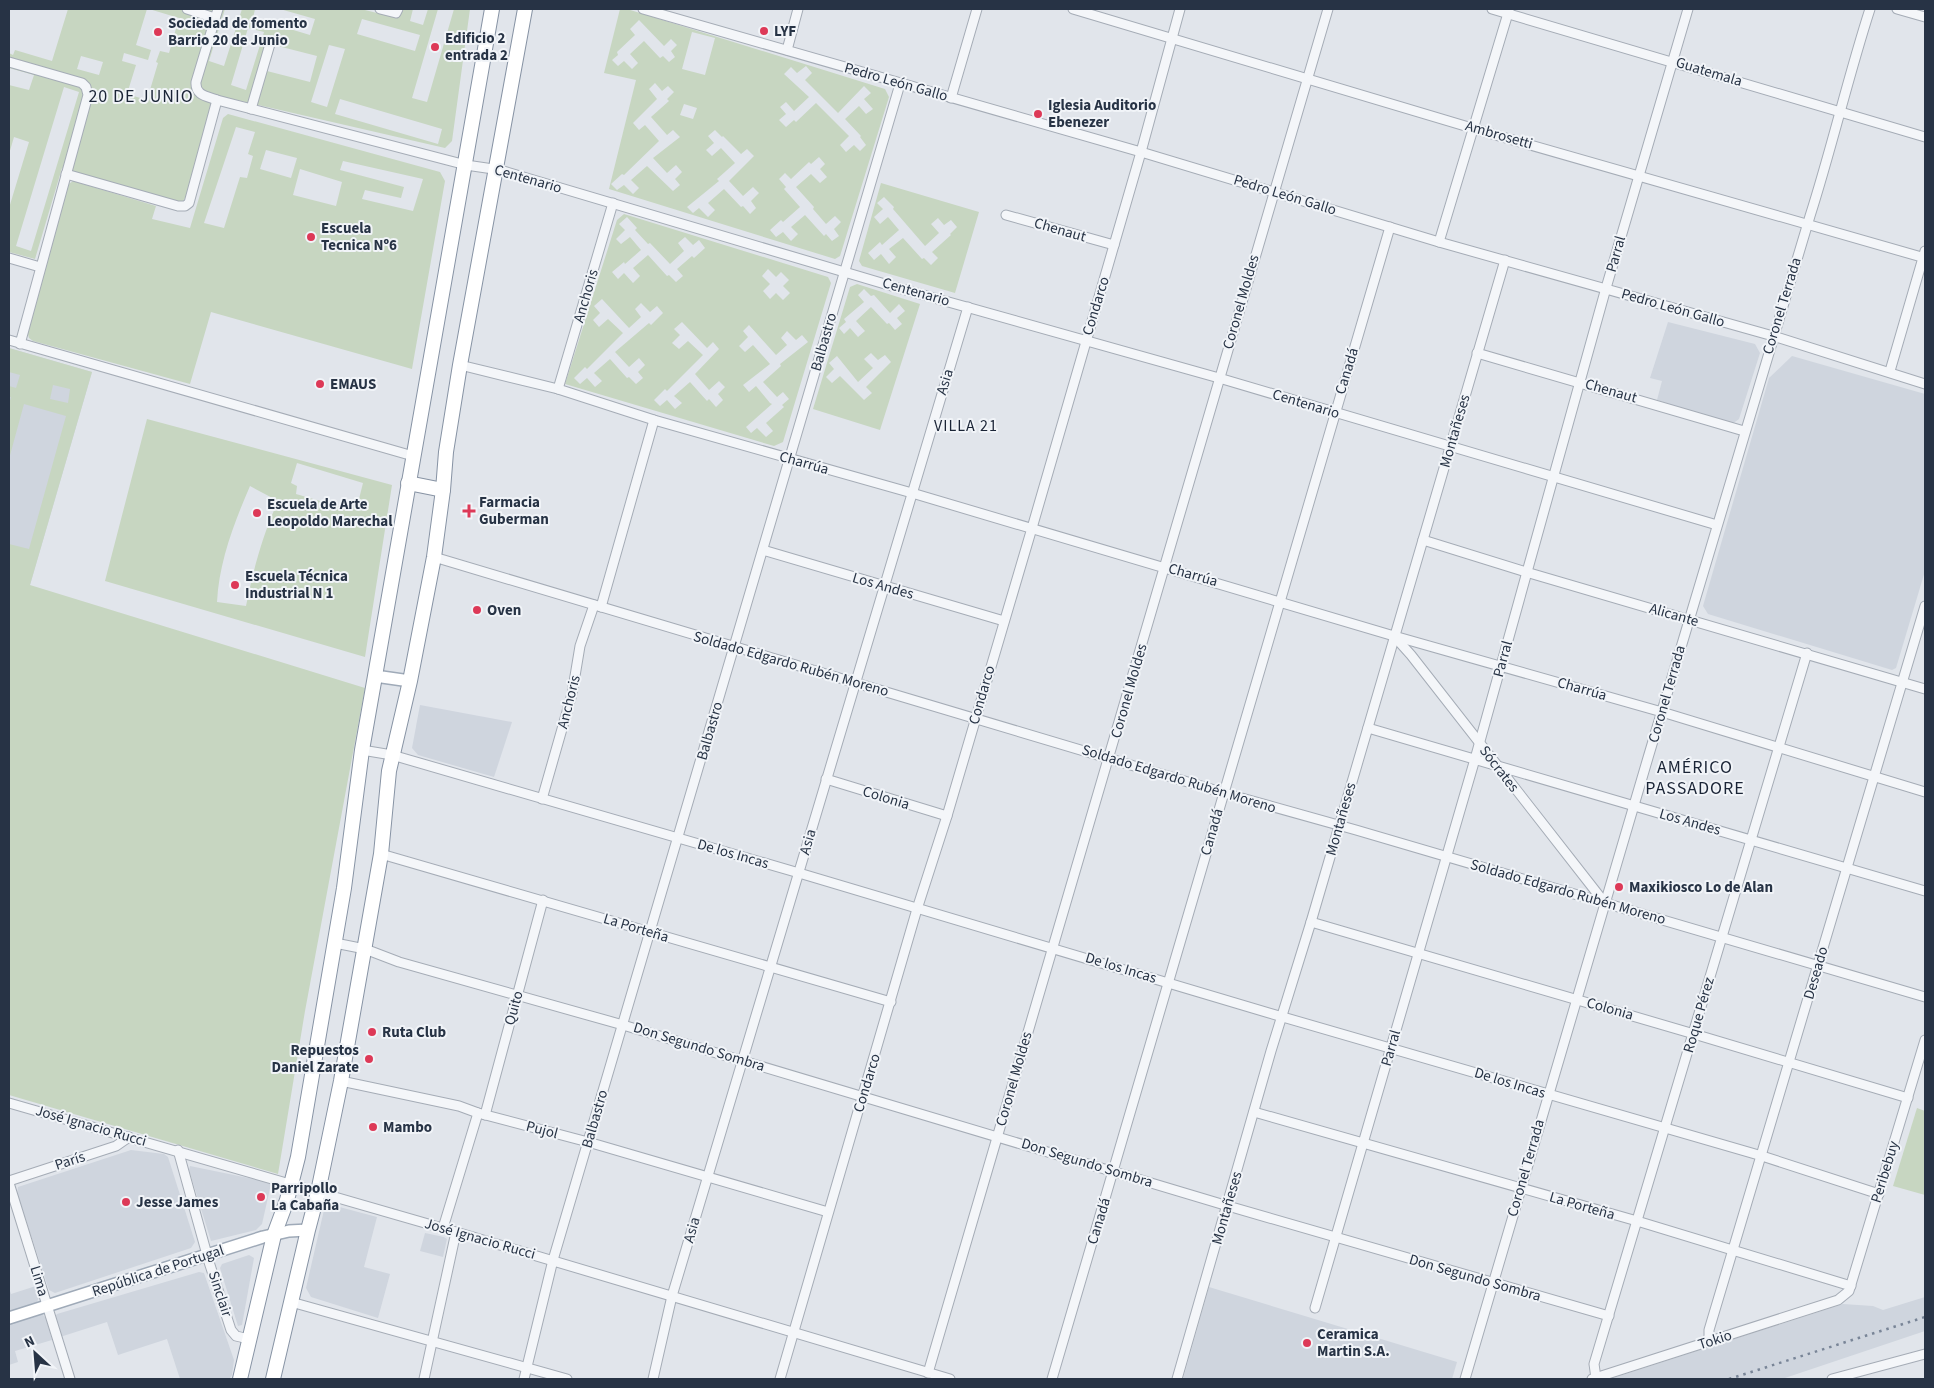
<svg xmlns="http://www.w3.org/2000/svg" width="1934" height="1388" viewBox="0 0 1934 1388" font-family="'Source Sans 3',sans-serif">
<style>
.built{fill:#cfd5de}
.green{fill:#c7d6c1;fill-rule:evenodd}
.lines{fill:none;stroke-linecap:round;stroke-linejoin:round}
.minor-casing{stroke:#a5acb6;stroke-width:11}
.major-casing{stroke:#9faab8;stroke-width:14}
.highway-casing{stroke:#8793a4;stroke-width:16}
.minor{stroke:#f4f6f9;stroke-width:9}
.major{stroke:#fff;stroke-width:11}
.highway{stroke:#fff;stroke-width:14}
.rail{stroke:#798597;stroke-width:2.5;stroke-dasharray:2.5 5;stroke-linecap:butt}
.poi-dot{fill:#dd3957;stroke:#f1f4f8;stroke-width:2}
.labels{text-anchor:middle;dominant-baseline:central;stroke-width:4;stroke-linejoin:round;paint-order:stroke}
.poi-label{font-size:15px;font-weight:bold;fill:#273345;stroke:#f1f4f8;text-anchor:start}
.street-label{font-size:15px;fill:#273345;stroke:#f1f4f8}
.neighbourhood-label{font-size:16px;letter-spacing:1px;fill:#1a2436;stroke:#f1f4f8}
.quarter-label{font-size:18px;letter-spacing:1px;fill:#1a2436;stroke:#f1f4f8}
</style>
<rect width="100%" height="100%" fill="#e1e5eb"/>
<g class="built">
<polygon points="1668,322 1755,344 1760,353 1739,419 1732,424 1657,400 1662,381 1650,378"/>
<polygon points="9,348 92,372 30,585 9,579"/>
<polygon points="1792,356 1925,394 1925,571 1896,668 1892,670 1708,614 1703,606 1769,378"/>
<polygon points="420,705 512,722 494,777 418,755 412,748"/>
<polygon points="131,1150 164,1154 168,1157 195,1242 191,1248 55,1293 49,1290 17,1193 18,1187"/>
<polygon points="190,1166 259,1180 271,1184 262,1224 256,1230 211,1241 189,1170"/>
<polygon points="332,1205 377,1217 364,1267 390,1274 378,1318 311,1297 306,1288 324,1210"/>
<polygon points="425,1233 444,1237 447,1239 443,1257 420,1251"/>
<polygon points="249,1255 254,1258 242,1325 238,1326 220,1268 222,1264"/>
<polygon points="199,1272 204,1273 234,1360 232,1375 230,1378 224,1379 180,1379 167,1339 118,1355 107,1322 60,1337 54,1318 57,1314"/>
<polygon points="36,1286 39,1297 37,1302 9,1312 9,1288 11,1294"/>
<polygon points="1209,1287 1457,1362 1452,1379 1183,1379"/>
<polygon points="1925,1297 1925,1331 1782,1379 1610,1379 1843,1304 1873,1306 1883,1310"/>
<polygon points="38,1314 43,1315 46,1318 52,1340 15,1351 18,1362 9,1365 9,1323"/>
</g>
<g class="green">
<path d="M 68,9 L 147,9 L 136,45 L 151,50 L 148,60 L 124,53 L 122,61 L 136,65 L 127,94 L 147,100 L 158,63 L 156,62 L 160,51 L 169,53 L 179,18 L 149,9 L 225,9 L 209,61 L 224,66 L 242,9 L 255,9 L 253,18 L 310,35 L 315,19 L 280,9 L 361,9 L 393,17 L 401,9 L 413,9 L 410,21 L 423,25 L 428,9 L 438,9 L 412,98 L 427,102 L 454,9 L 470,9 L 452,141 L 445,148 L 215,95 L 187,195 L 183,201 L 177,202 L 62,168 L 35,259 L 9,252 L 9,208 L 29,142 L 14,137 L 9,154 L 9,85 L 29,90 L 34,75 L 9,68 L 9,53 L 13,55 L 15,50 L 52,61 ZM 362,19 L 420,35 L 415,51 L 357,34 ZM 248,28 L 264,32 L 246,90 L 231,85 ZM 270,44 L 317,56 L 310,82 L 263,70 ZM 329,45 L 345,49 L 327,107 L 311,102 ZM 81,56 L 103,62 L 99,75 L 77,69 ZM 64,87 L 79,92 L 31,251 L 16,246 ZM 340,99 L 442,129 L 438,144 L 335,114 Z"/>
<path d="M 620,9 L 627,9 L 885,89 L 889,97 L 840,256 L 835,259 L 609,189 L 636,80 L 604,73 ZM 639,20 L 664,46 L 671,39 L 677,45 L 671,51 L 675,57 L 669,62 L 663,56 L 660,58 L 644,41 L 630,54 L 638,63 L 632,69 L 624,61 L 618,66 L 612,60 L 618,55 L 617,52 L 635,35 L 630,29 ZM 692,32 L 715,38 L 705,75 L 682,69 ZM 806,66 L 812,73 L 805,80 L 838,113 L 864,86 L 871,93 L 864,99 L 873,109 L 866,114 L 859,106 L 845,119 L 861,136 L 860,137 L 866,145 L 860,151 L 854,145 L 846,152 L 840,145 L 849,136 L 816,103 L 796,122 L 794,120 L 786,127 L 779,120 L 786,114 L 780,107 L 786,102 L 794,111 L 809,97 L 784,74 L 791,67 L 797,73 ZM 655,83 L 662,91 L 668,86 L 674,92 L 667,99 L 669,101 L 651,117 L 667,135 L 673,130 L 680,137 L 653,158 L 667,173 L 676,165 L 682,172 L 675,179 L 680,185 L 673,191 L 647,166 L 631,180 L 639,188 L 633,194 L 624,185 L 617,190 L 611,184 L 622,174 L 624,175 L 659,141 L 645,125 L 639,130 L 633,123 L 657,99 L 649,89 ZM 684,104 L 697,108 L 693,119 L 680,115 ZM 715,130 L 722,137 L 723,136 L 741,154 L 747,149 L 754,156 L 729,181 L 743,196 L 753,187 L 759,193 L 751,201 L 756,208 L 750,214 L 743,206 L 741,207 L 724,189 L 708,203 L 715,210 L 708,217 L 699,208 L 693,213 L 687,207 L 719,181 L 717,179 L 735,163 L 721,148 L 712,156 L 706,150 L 714,143 L 708,136 ZM 819,157 L 825,164 L 820,169 L 827,177 L 820,183 L 811,174 L 796,187 L 814,207 L 813,209 L 826,224 L 835,216 L 841,222 L 834,229 L 839,236 L 832,241 L 826,234 L 824,236 L 805,215 L 791,227 L 798,234 L 791,241 L 783,232 L 776,237 L 770,230 L 781,220 L 783,222 L 800,207 L 784,189 L 786,187 L 779,179 L 785,173 L 791,179 L 809,162 L 811,164 Z"/>
<path d="M 228,114 L 440,172 L 445,181 L 412,369 L 211,312 L 190,384 L 33,341 L 29,338 L 27,331 L 67,185 L 73,181 L 156,206 L 152,219 L 190,228 L 223,118 ZM 236,127 L 255,132 L 248,154 L 253,156 L 247,178 L 240,177 L 224,228 L 204,223 ZM 266,150 L 297,158 L 291,178 L 260,169 ZM 343,161 L 423,179 L 413,211 L 362,199 L 365,190 L 401,198 L 404,187 L 340,170 ZM 300,169 L 342,182 L 336,206 L 293,195 Z"/>
<path d="M 881,183 L 979,212 L 955,293 L 862,266 L 859,261 ZM 884,197 L 894,207 L 893,209 L 925,246 L 939,233 L 931,224 L 938,218 L 944,225 L 951,220 L 957,227 L 950,234 L 951,235 L 932,252 L 938,258 L 931,265 L 924,258 L 922,259 L 903,238 L 889,249 L 896,257 L 889,264 L 881,254 L 874,260 L 868,253 L 880,242 L 882,245 L 899,230 L 888,217 L 880,224 L 874,217 L 883,209 L 877,203 Z"/>
<path d="M 624,214 L 828,277 L 831,283 L 783,442 L 774,446 L 565,384 L 617,220 ZM 627,217 L 637,228 L 635,230 L 648,244 L 650,243 L 670,264 L 684,251 L 678,243 L 685,237 L 693,245 L 699,240 L 705,248 L 694,258 L 692,256 L 677,269 L 683,276 L 676,282 L 669,275 L 667,276 L 648,255 L 633,268 L 640,276 L 633,283 L 624,273 L 618,279 L 612,272 L 624,262 L 625,264 L 641,250 L 630,237 L 621,244 L 616,239 L 625,230 L 619,224 ZM 768,269 L 776,277 L 781,272 L 789,280 L 783,286 L 790,293 L 783,300 L 776,293 L 770,299 L 763,291 L 770,284 L 762,276 ZM 602,299 L 629,328 L 641,317 L 635,309 L 641,303 L 650,312 L 657,306 L 663,313 L 651,325 L 649,323 L 615,352 L 629,367 L 639,358 L 645,365 L 638,372 L 643,378 L 636,384 L 629,377 L 627,378 L 610,359 L 594,373 L 602,381 L 595,387 L 587,378 L 580,384 L 574,378 L 585,367 L 587,369 L 623,333 L 608,319 L 599,327 L 593,320 L 600,313 L 594,306 ZM 682,322 L 707,348 L 713,342 L 719,349 L 695,374 L 709,390 L 719,381 L 725,387 L 718,394 L 723,400 L 716,407 L 709,399 L 707,401 L 690,382 L 674,396 L 682,403 L 675,409 L 667,400 L 660,406 L 654,400 L 665,389 L 667,391 L 703,355 L 688,341 L 679,349 L 672,343 L 680,335 L 674,329 ZM 749,325 L 776,355 L 787,345 L 781,338 L 787,331 L 796,340 L 802,335 L 808,342 L 780,364 L 781,366 L 763,382 L 777,397 L 783,392 L 789,399 L 782,405 L 784,407 L 766,423 L 773,431 L 766,437 L 757,428 L 751,433 L 746,427 L 772,404 L 770,403 L 756,386 L 749,392 L 743,385 L 770,364 L 753,345 L 745,352 L 739,346 L 748,337 L 743,331 Z"/>
<path d="M 857,284 L 920,304 L 880,430 L 813,409 L 850,287 ZM 864,289 L 871,296 L 874,295 L 890,313 L 899,304 L 905,311 L 897,318 L 902,324 L 895,330 L 889,323 L 887,324 L 871,307 L 856,321 L 865,331 L 858,337 L 850,328 L 844,334 L 839,328 L 846,322 L 844,319 L 864,302 L 858,295 ZM 871,353 L 878,360 L 885,355 L 891,362 L 866,387 L 872,393 L 864,400 L 840,376 L 832,383 L 826,377 L 834,369 L 829,363 L 837,356 L 858,382 L 873,368 L 864,359 Z"/>
<path d="M 9,348 L 92,372 L 30,585 L 365,688 L 305,1011 L 278,1174 L 9,1095 L 9,544 L 29,549 L 66,416 L 24,404 L 9,459 L 9,404 L 11,397 L 9,397 L 9,386 L 16,388 L 20,375 L 9,372 ZM 53,385 L 70,389 L 68,403 L 50,399 Z"/>
<path d="M 147,419 L 392,485 L 365,657 L 105,581 ZM 297,463 L 363,483 L 358,503 L 351,501 L 348,509 L 296,494 L 297,486 L 291,483 ZM 250,486 L 278,501 C 262,537 254,567 246,606 L 217,602 C 219,562 234,523 250,486 Z"/>
<polygon points="1917,1108 1925,1111 1925,1195 1893,1186"/>
</g>
<g class="lines">
<defs>
<g id="minor">
<polyline points="187,9 215,18"/>
<path d="M 218,9 L 196,82 C 195,95 206,96 217,100 L 466,165 L 500,170 L 895,287 L 1219,378 L 1717,525"/>
<polyline points="380,9 396,13 398,9"/>
<polyline points="643,9 1141,152 1439,242 1773,336 1925,384"/>
<polyline points="1073,9 1492,134 1925,258"/>
<polyline points="1492,9 1925,137"/>
<polyline points="1897,9 1925,17"/>
<polyline points="787,50 798,9"/>
<polyline points="9,62 82,83 86,87 88,95 20,344"/>
<polyline points="951,98 977,9"/>
<polyline points="251,109 270,44"/>
<polyline points="66,174 178,206 185,206 189,203 217,100"/>
<polyline points="1006,215 1114,245"/>
<polyline points="1439,242 1509,10"/>
<polyline points="9,258 40,267"/>
<polyline points="9,340 413,456"/>
<polyline points="1477,353 1744,431"/>
<polyline points="460,365 558,389 654,420 912,493 1394,636 1662,712 1925,792"/>
<polyline points="1890,371 1925,251"/>
<polyline points="558,389 613,203"/>
<polyline points="1423,540 1526,572 1925,689"/>
<polyline points="763,550 1004,621"/>
<polyline points="434,557 1238,797 1356,830 1925,997"/>
<polyline points="601,607 654,420"/>
<polyline points="1394,636 1411,655 1604,902"/>
<polyline points="1368,728 1925,891"/>
<polyline points="362,750 392,755 799,873 1269,1013 1762,1156 1879,1194"/>
<polyline points="826,779 947,816"/>
<polyline points="542,799 572,694 580,646 594,605"/>
<polyline points="381,854 891,1002"/>
<polyline points="1311,922 1694,1034 1908,1098"/>
<polyline points="335,943 365,949 399,962 623,1025 1228,1206 1609,1316"/>
<polyline points="341,1081 459,1106 478,1113 588,1142 828,1212"/>
<polyline points="9,1103 456,1232 950,1379"/>
<polyline points="1254,1112 1637,1221 1851,1286"/>
<polyline points="485,1115 543,900"/>
<polyline points="178,1150 209,1262 231,1330 236,1336 249,1339"/>
<polyline points="9,1181 116,1146 129,1137"/>
<polyline points="9,1183 70,1379"/>
<polyline points="443,1228 478,1113"/>
<polyline points="291,1302 567,1379"/>
<polyline points="1315,1308 1475,759 1606,288 1688,9"/>
<polyline points="1709,1342 1709,1330 1925,606"/>
<polyline points="928,1373 1328,9"/>
<polyline points="1596,1378 1594,1364 1807,653"/>
<polyline points="424,1379 456,1232"/>
<polyline points="524,1379 553,1260 900,84"/>
<polyline points="653,1379 672,1296 968,307"/>
<polyline points="780,1379 917,909 947,816 1032,528 1141,152 1180,9"/>
<polyline points="1052,1379 1390,227"/>
<polyline points="1177,1379 1271,1051 1311,922 1505,260"/>
<path d="M 1465,1379 C 1580,991 1692,603 1810,216 C 1832,147 1848,77 1870,9"/>
<polyline points="1592,1379 1838,1300 1849,1291 1925,1040"/>
<polyline points="1832,1379 1925,1354"/>
</g>
<g id="major">
<polyline points="375,676 410,681"/>
<polyline points="9,1318 263,1237 289,1231 308,1230"/>
</g>
<g id="highway">
<polyline points="408,483 443,490"/>
<polyline points="240,1379 274,1235 287,1200 298,1157 344,888 362,750 375,676 492,9"/>
<polyline points="273,1379 308,1230 318,1192 341,1081 381,854 389,771 410,681 434,557 443,490 446,452 460,365 525,9"/>
</g>
</defs>
<use href="#minor" class="minor-casing"/>
<use href="#major" class="major-casing"/>
<use href="#highway" class="highway-casing"/>
<use href="#minor" class="minor"/>
<use href="#major" class="major"/>
<use href="#highway" class="highway"/>
<polyline class="rail" points="1729,1379 1925,1317"/>
</g>
<g class="poi-dot">
<circle cx="764" cy="31" r="5"/>
<circle cx="158" cy="32" r="5"/>
<circle cx="435" cy="47" r="5"/>
<circle cx="1038" cy="114" r="5"/>
<circle cx="311" cy="237" r="5"/>
<circle cx="320" cy="384" r="5"/>
<path d="M466.5 503.5h5v5h5v5h-5v5h-5v-5h-5v-5h5z"/>
<circle cx="257" cy="513" r="5"/>
<circle cx="235" cy="585" r="5"/>
<circle cx="477" cy="610" r="5"/>
<circle cx="1619" cy="887" r="5"/>
<circle cx="372" cy="1032" r="5"/>
<circle cx="369" cy="1059" r="5"/>
<circle cx="373" cy="1127" r="5"/>
<circle cx="261" cy="1197" r="5"/>
<circle cx="126" cy="1202" r="5"/>
<circle cx="1307" cy="1343" r="5"/>
</g>
<g class="labels">
<g class="poi-label">
<text x="168" y="23">Sociedad de fomento<tspan x="168" dy="17">Barrio 20 de Junio</tspan></text>
<text x="774" y="31">LYF</text>
<text x="445" y="38">Edificio 2<tspan x="445" dy="17">entrada 2</tspan></text>
<text x="1048" y="105">Iglesia Auditorio<tspan x="1048" dy="17">Ebenezer</tspan></text>
<text x="321" y="228">Escuela<tspan x="321" dy="17">Tecnica Nº6</tspan></text>
<text x="330" y="384">EMAUS</text>
<text x="479" y="502">Farmacia<tspan x="479" dy="17">Guberman</tspan></text>
<text x="267" y="504">Escuela de Arte<tspan x="267" dy="17">Leopoldo Marechal</tspan></text>
<text x="245" y="576">Escuela Técnica<tspan x="245" dy="17">Industrial N 1</tspan></text>
<text x="487" y="610">Oven</text>
<text x="1629" y="887">Maxikiosco Lo de Alan</text>
<text x="382" y="1032">Ruta Club</text>
<text x="359" y="1050" text-anchor="end">Repuestos<tspan x="359" dy="17">Daniel Zarate</tspan></text>
<text x="383" y="1127">Mambo</text>
<text x="271" y="1188">Parripollo<tspan x="271" dy="17">La Cabaña</tspan></text>
<text x="136" y="1202">Jesse James</text>
<text x="1317" y="1334">Ceramica<tspan x="1317" dy="17">Martin S.A.</tspan></text>
</g>
<g class="street-label">
<text transform="translate(1709 72) rotate(17)">Guatemala</text>
<text transform="translate(896 82) rotate(16)">Pedro León Gallo</text>
<text transform="translate(1499 135) rotate(16)">Ambrosetti</text>
<text transform="translate(528 179) rotate(16)">Centenario</text>
<text transform="translate(1285 195) rotate(17)">Pedro León Gallo</text>
<text transform="translate(1060 230) rotate(16)">Chenaut</text>
<text transform="translate(1616 254) rotate(-74)">Parral</text>
<text transform="translate(916 292) rotate(16)">Centenario</text>
<text transform="translate(586 296) rotate(-74)">Anchoris</text>
<text transform="translate(1241 302) rotate(-74)">Coronel Moldes</text>
<text transform="translate(1096 306) rotate(-73)">Condarco</text>
<text transform="translate(1782 306) rotate(-73)">Coronel Terrada</text>
<text transform="translate(1673 308) rotate(16)">Pedro León Gallo</text>
<text transform="translate(824 342) rotate(-74)">Balbastro</text>
<text transform="translate(1347 371) rotate(-73)">Canadá</text>
<text transform="translate(945 382) rotate(-73)">Asia</text>
<text transform="translate(1611 391) rotate(16)">Chenaut</text>
<text transform="translate(1306 404) rotate(17)">Centenario</text>
<text transform="translate(1455 431) rotate(-74)">Montañeses</text>
<text transform="translate(804 463) rotate(16)">Charrúa</text>
<text transform="translate(1193 575) rotate(16)">Charrúa</text>
<text transform="translate(883 586) rotate(16)">Los Andes</text>
<text transform="translate(1674 615) rotate(16)">Alicante</text>
<text transform="translate(1503 659) rotate(-75)">Parral</text>
<text transform="translate(791 664) rotate(16)">Soldado Edgardo Rubén Moreno</text>
<text transform="translate(1582 689) rotate(16)">Charrúa</text>
<text transform="translate(1129 691) rotate(-74)">Coronel Moldes</text>
<text transform="translate(1667 694) rotate(-74)">Coronel Terrada</text>
<text transform="translate(982 695) rotate(-74)">Condarco</text>
<text transform="translate(569 702) rotate(-76)">Anchoris</text>
<text transform="translate(710 731) rotate(-74)">Balbastro</text>
<text transform="translate(1499 769) rotate(52)">Sócrates</text>
<text transform="translate(1179 779) rotate(17)">Soldado Edgardo Rubén Moreno</text>
<text transform="translate(886 798) rotate(17)">Colonia</text>
<text transform="translate(1341 819) rotate(-74)">Montañeses</text>
<text transform="translate(1690 822) rotate(16)">Los Andes</text>
<text transform="translate(1212 832) rotate(-74)">Canadá</text>
<text transform="translate(808 842) rotate(-74)">Asia</text>
<text transform="translate(733 854) rotate(16)">De los Incas</text>
<text transform="translate(1568 892) rotate(16)">Soldado Edgardo Rubén Moreno</text>
<text transform="translate(636 928) rotate(17)">La Porteña</text>
<text transform="translate(1121 968) rotate(17)">De los Incas</text>
<text transform="translate(1816 973) rotate(-74)">Deseado</text>
<text transform="translate(514 1008) rotate(-75)">Quito</text>
<text transform="translate(1610 1009) rotate(16)">Colonia</text>
<text transform="translate(1699 1015) rotate(-74)">Roque Pérez</text>
<text transform="translate(699 1047) rotate(17)">Don Segundo Sombra</text>
<text transform="translate(1391 1048) rotate(-74)">Parral</text>
<text transform="translate(1014 1079) rotate(-74)">Coronel Moldes</text>
<text transform="translate(867 1083) rotate(-73)">Condarco</text>
<text transform="translate(1510 1083) rotate(17)">De los Incas</text>
<text transform="translate(595 1119) rotate(-74)">Balbastro</text>
<text transform="translate(91 1126) rotate(16)">José Ignacio Rucci</text>
<text transform="translate(542 1130) rotate(15)">Pujol</text>
<text transform="translate(70 1161) rotate(-18)">París</text>
<text transform="translate(1087 1163) rotate(17)">Don Segundo Sombra</text>
<text transform="translate(1526 1168) rotate(-74)">Coronel Terrada</text>
<text transform="translate(1885 1172) rotate(-73)">Peribebuy</text>
<text transform="translate(1582 1206) rotate(16)">La Porteña</text>
<text transform="translate(1227 1208) rotate(-74)">Montañeses</text>
<text transform="translate(1099 1221) rotate(-73)">Canadá</text>
<text transform="translate(692 1230) rotate(-74)">Asia</text>
<text transform="translate(480 1239) rotate(16)">José Ignacio Rucci</text>
<text transform="translate(158 1271) rotate(-18)">República de Portugal</text>
<text transform="translate(1475 1278) rotate(16)">Don Segundo Sombra</text>
<text transform="translate(39 1281) rotate(73)">Lima</text>
<text transform="translate(220 1294) rotate(72)">Sinclair</text>
<text transform="translate(1715 1340) rotate(-18)">Tokio</text>
</g>
<g class="neighbourhood-label">
<text x="966" y="426">VILLA 21</text>
</g>
<g class="quarter-label">
<text x="141" y="96">20 DE JUNIO</text>
<text x="1695" y="767">AMÉRICO<tspan x="1695" dy="21">PASSADORE</tspan></text>
</g>
</g>
<rect width="1934" height="1388" fill="none" stroke="#273345" stroke-width="20"/>
<g transform="translate(35 1353) rotate(334)" stroke="#f1f4f8" stroke-width="4" paint-order="stroke">
<path d="M0-4L9 19L0 12L-9 19Z" fill="#273345"/>
<text y="-8" font-size="14" font-weight="bold" text-anchor="middle" fill="#273345">N</text>
</g>
</svg>
